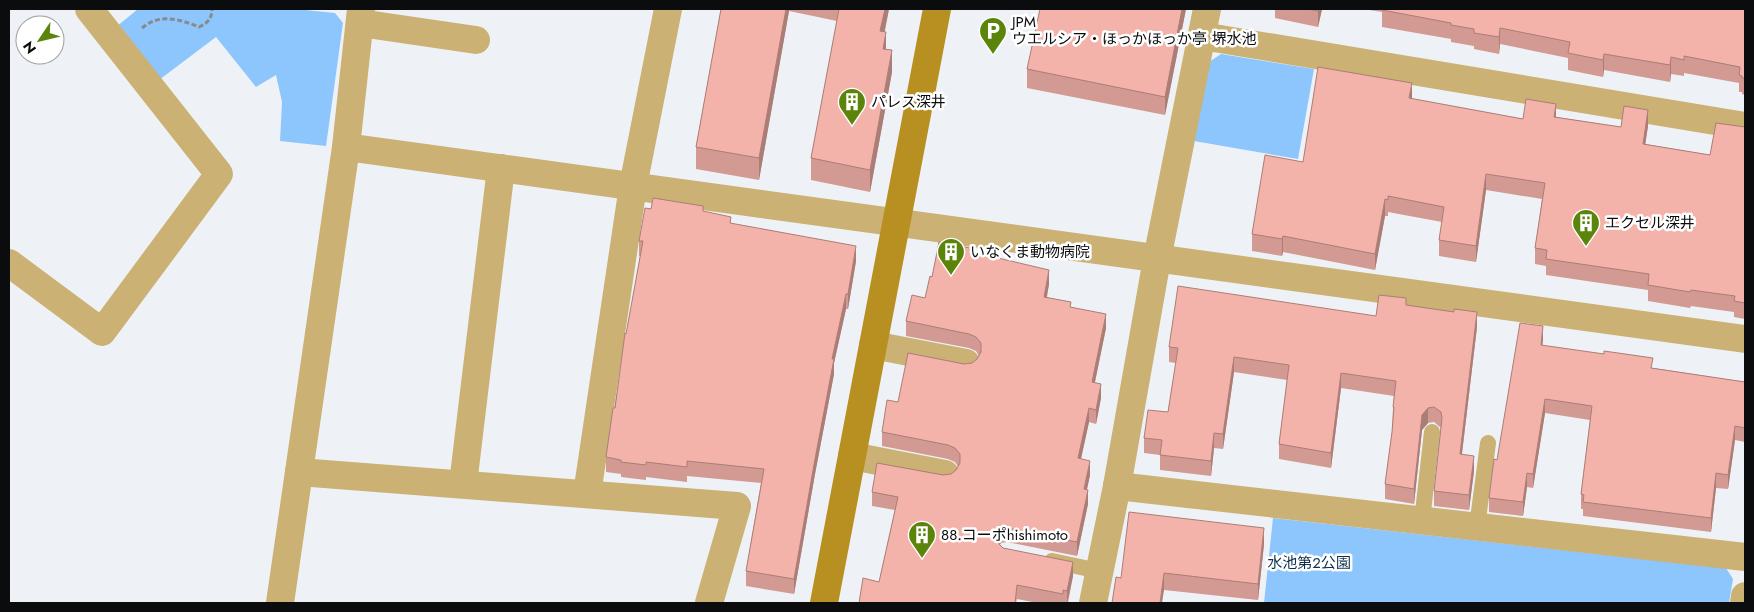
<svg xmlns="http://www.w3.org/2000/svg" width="1754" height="612" viewBox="0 0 1754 612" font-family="Jost,'Noto Sans JP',sans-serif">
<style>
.green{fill:#8cc6fc}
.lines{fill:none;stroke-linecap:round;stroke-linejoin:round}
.path{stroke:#888a8d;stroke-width:3;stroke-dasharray:5 2.5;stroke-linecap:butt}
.lane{stroke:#cbb174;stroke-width:16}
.street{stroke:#cbb174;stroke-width:28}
.secondary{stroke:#b89021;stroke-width:28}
.wall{fill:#d29a92}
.shaded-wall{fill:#ab7d77}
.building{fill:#f4b3aa;stroke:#ab7d77}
.labels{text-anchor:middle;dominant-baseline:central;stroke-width:5;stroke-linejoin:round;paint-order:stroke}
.poi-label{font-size:15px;fill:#0b0c0d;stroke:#fff;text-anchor:start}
.park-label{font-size:15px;fill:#10314d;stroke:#fff}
</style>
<rect width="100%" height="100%" fill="#eef2f6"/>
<g class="green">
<polygon points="138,9 295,9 335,13 343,23 326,146 280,141 282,102 276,75 256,87 216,37 159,80 116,27"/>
<polygon points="1221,54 1314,69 1298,159 1194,141 1209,62"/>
<polygon points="1273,518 1726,568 1733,579 1729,603 1264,603"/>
</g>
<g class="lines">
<path class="path" d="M 142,28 C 160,13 179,19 199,27 C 208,23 212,18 212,9"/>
<g class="lane">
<polyline points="1422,521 1432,432"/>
<polyline points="1477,527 1488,443"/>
<polyline points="1052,561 1099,571"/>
</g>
<g class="street">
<polyline points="360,23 476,40"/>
<polyline points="1202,36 1745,126"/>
<polyline points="346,147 1745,339"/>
<polyline points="9,263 102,332 219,174 89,9"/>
<polyline points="873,345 966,363"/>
<polyline points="852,456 945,474"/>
<polyline points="299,472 737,506 709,603"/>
<polyline points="463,484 501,168"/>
<polyline points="1117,486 1745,557"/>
<polyline points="587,494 633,186 668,9"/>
<polyline points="280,603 346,147 361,9"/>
<polyline points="1093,603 1117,486 1157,259 1207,9"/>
<polyline points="1744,603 1745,596"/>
</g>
<polyline class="secondary" points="824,603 937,9"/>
</g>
<g class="wall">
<polygon points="721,9 889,9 885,31 886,49 892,72 870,192 811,180 811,158 837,21 789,11 759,180 696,169 696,147"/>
<polygon points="1186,9 1165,115 1027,88 1027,69"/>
<polygon points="1275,9 1322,9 1318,27 1275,18"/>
<polygon points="1363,9 1745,9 1745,95 1742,94 1742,92 1739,92 1739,83 1684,73 1684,76 1671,74 1670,82 1604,70 1603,77 1568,70 1568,58 1500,44 1499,54 1474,49 1474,46 1451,42 1451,39 1382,27 1382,12"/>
<polygon points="1412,99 1523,119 1556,117 1621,127 1648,126 1645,144 1710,155 1745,127 1745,319 1734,317 1734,312 1691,306 1690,308 1648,301 1648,290 1546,275 1546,266 1535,264 1535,248 1542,199 1486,190 1476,262 1439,256 1439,240 1442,222 1388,212 1388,216 1385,216 1375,270 1283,252 1282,256 1252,251 1252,234 1303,162"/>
<polygon points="651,209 703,211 731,223 856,261 848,309 846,309 834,363 834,374 815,474 794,594 746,586 746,571 761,483 687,476 687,482 646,477 646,480 621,477 621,474 606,472 606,457 640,256 639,256 639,241"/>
<polygon points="970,250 1049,284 1047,297 1071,307 1106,328 1095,382 1101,398 1096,424 1089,422 1081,459 1090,475 1087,489 1088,504 1077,556 1007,542 1001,543 1000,545 1003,548 1073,576 1068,603 1038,603 1017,599 1016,603 859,603 879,582 895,510 872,506 872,492 943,475 951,474 956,470 958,467 955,462 948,459 882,446 882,432 898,402 964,364 972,363 977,359 979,356 976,351 969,348 906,336 906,321 925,298 932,277"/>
<polygon points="1406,306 1477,327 1462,454 1474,471 1469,510 1434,506 1434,491 1441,428 1434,422 1428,423 1422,430 1414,504 1385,499 1385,484 1392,432 1393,407 1394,396 1341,388 1331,468 1279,459 1279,444 1287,380 1234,372 1223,449 1214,448 1211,476 1160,470 1160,455 1144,453 1144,438 1168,412 1176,363 1169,362 1169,347 1376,316"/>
<polygon points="1543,340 1542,345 1653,368 1745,382 1745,442 1735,440 1728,489 1716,488 1711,532 1583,516 1583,509 1581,509 1581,494 1590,420 1545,413 1533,488 1527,487 1523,516 1489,512 1489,498 1497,460"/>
<polygon points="1264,544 1258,600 1164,590 1121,578"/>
</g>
<g class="shaded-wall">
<polygon points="786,9 789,9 789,11 759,180 759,158"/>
<polygon points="885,9 889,9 880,52 880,31"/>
<polygon points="1182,9 1186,9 1165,115 1165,97"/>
<polygon points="1319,9 1322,9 1318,27 1318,11"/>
<polygon points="1500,28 1500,44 1499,54 1499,37"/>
<polygon points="886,32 886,53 883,49"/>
<polygon points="892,50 892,72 870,192 870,170"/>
<polygon points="1604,54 1604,70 1603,77 1603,60"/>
<polygon points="1671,57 1671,74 1670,82 1670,65"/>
<polygon points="1412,83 1412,100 1409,98"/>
<polygon points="1556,104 1556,120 1554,117"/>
<polygon points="1648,110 1648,126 1643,160 1643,144"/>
<polygon points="1486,174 1486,190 1476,262 1476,246"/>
<polygon points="1385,199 1385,216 1375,270 1375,254"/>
<polygon points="1283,236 1283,252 1282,256 1282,239"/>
<polygon points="856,246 856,261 848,309 848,294"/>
<polygon points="1049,270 1049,284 1044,311 1044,297"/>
<polygon points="846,294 846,309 834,363 834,374 815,474 794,594 794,579 832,359"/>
<polygon points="1477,312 1477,327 1460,469 1460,454"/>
<polygon points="1106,314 1106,328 1092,396 1092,382"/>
<polygon points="1543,326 1543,340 1541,359 1541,345"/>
<polygon points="1234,357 1234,372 1223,449 1223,434"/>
<polygon points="1341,373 1341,388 1331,468 1331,453"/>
<polygon points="1101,384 1101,398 1096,424 1096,410"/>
<polygon points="1545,399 1545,413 1533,488 1533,474"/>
<polygon points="1089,408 1089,422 1078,472 1078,458"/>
<polygon points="1428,408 1428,423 1422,430 1414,504 1414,489 1422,415"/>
<polygon points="1735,426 1735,440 1728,489 1728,475"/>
<polygon points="1214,433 1214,448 1211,476 1211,461"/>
<polygon points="1474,456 1474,471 1469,510 1469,495"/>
<polygon points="1090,461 1090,475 1084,503 1084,489"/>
<polygon points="1527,473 1527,487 1523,516 1523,502"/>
<polygon points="1716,473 1716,488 1711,532 1711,518"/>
<polygon points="1088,490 1088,504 1077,556 1077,542"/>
<polygon points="1264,528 1264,544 1258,600 1258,584"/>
<polygon points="1001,529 1001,543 995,550 995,535"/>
<polygon points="1073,562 1073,576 1067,603 1067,591"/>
<polygon points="1164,573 1164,590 1162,603 1160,603"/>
</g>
<g class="building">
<polygon points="721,9 786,9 759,158 696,147"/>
<polygon points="839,9 885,9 880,31 886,32 883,49 892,50 870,170 811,158"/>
<polygon points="1040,9 1182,9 1165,97 1027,69"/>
<polygon points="1309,9 1319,9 1318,11"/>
<polygon points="1383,9 1745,9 1745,78 1742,78 1742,76 1739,75 1740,67 1684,56 1684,60 1671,57 1670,65 1604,54 1603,60 1568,53 1570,42 1500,28 1499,37 1474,33 1474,29 1451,25 1451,23 1382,10"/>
<polygon points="1318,67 1412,83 1409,98 1523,119 1526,99 1556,104 1554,117 1621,127 1624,106 1648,110 1643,144 1710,155 1716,123 1745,127 1745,303 1734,301 1735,296 1691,290 1690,292 1648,285 1649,274 1546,259 1547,250 1535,248 1545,183 1486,174 1476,246 1439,240 1444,207 1388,196 1388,200 1385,199 1375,254 1283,236 1282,239 1252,234 1265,155 1303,162"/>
<polygon points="653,198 703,206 703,211 731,217 730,223 856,246 848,294 846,294 832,359 834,359 815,459 794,579 746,571 764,469 687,461 687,467 646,462 646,465 621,462 621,460 606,457 613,408 615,408 625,333 626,334 643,241 639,241 645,208 651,209"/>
<polygon points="939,242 970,248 969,250 981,253 981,254 1049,270 1044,297 1071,302 1070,307 1106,314 1092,382 1101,384 1096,410 1089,408 1078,458 1090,461 1084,489 1088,490 1077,542 1007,528 1001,529 995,535 996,541 1003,548 1073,562 1067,591 1063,590 1063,594 1017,585 1015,603 859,603 863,578 879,582 898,497 872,492 877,463 943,475 951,474 956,470 960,463 960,454 955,448 948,445 882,432 887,400 898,402 908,353 964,364 972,363 977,359 981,352 981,343 976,337 969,334 906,321 912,295 925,298 930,276 932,277"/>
<polygon points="1178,286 1376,316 1379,295 1406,298 1406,305 1454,312 1454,309 1477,312 1460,454 1474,456 1469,495 1434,491 1442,418 1441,412 1434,407 1428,408 1422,415 1414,489 1385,484 1392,432 1394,407 1393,407 1396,381 1341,373 1331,453 1279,444 1289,365 1234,357 1223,434 1214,433 1211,461 1160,455 1162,440 1144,438 1148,410 1168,412 1178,348 1169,347"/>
<polygon points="1520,323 1543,326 1541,345 1604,354 1604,351 1653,358 1651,368 1745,382 1745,428 1735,426 1728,475 1716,473 1711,518 1583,502 1584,495 1581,494 1592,406 1545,399 1533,474 1527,473 1523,502 1489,498 1494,459 1497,460"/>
<polygon points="1129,512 1264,528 1258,584 1164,573 1160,603 1112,603 1116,577 1121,578"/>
</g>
<defs>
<symbol id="parking-pin" viewBox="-11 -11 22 30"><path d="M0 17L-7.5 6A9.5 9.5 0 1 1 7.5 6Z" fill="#5b840b" stroke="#fff"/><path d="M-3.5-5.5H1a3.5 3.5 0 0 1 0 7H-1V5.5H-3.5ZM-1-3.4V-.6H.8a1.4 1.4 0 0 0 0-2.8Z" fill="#fff"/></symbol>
<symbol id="building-pin" viewBox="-11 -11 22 30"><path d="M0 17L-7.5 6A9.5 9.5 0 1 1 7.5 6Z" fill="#5b840b" stroke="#fff"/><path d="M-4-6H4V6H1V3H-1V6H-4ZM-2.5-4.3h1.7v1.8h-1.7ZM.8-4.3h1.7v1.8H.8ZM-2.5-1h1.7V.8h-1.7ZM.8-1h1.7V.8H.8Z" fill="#fff"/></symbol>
</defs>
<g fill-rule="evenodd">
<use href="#parking-pin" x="977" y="15" width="32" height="43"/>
<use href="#building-pin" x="836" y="86" width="32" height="43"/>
<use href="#building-pin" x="1570" y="207" width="32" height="43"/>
<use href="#building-pin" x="935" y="236" width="32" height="43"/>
<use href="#building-pin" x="906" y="519" width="32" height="43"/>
</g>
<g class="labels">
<g class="poi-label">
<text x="1012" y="22">JPM<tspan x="1012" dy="17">ウエルシア・ほっかほっか亭 堺水池</tspan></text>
<text x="871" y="102">パレス深井</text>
<text x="1605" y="223">エクセル深井</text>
<text x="970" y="252">いなくま動物病院</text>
<text x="941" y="535">88.コーポhishimoto</text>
</g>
<g class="park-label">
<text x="1309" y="563">水池第2公園</text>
</g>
</g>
<rect width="1754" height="612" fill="none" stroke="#0b0c0d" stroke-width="20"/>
<g transform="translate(40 40) rotate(235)"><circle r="24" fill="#ffffff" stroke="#9d9e9e"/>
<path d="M0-4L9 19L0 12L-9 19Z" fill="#5b840b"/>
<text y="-8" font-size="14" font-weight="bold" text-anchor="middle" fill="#0b0c0d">N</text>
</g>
</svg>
